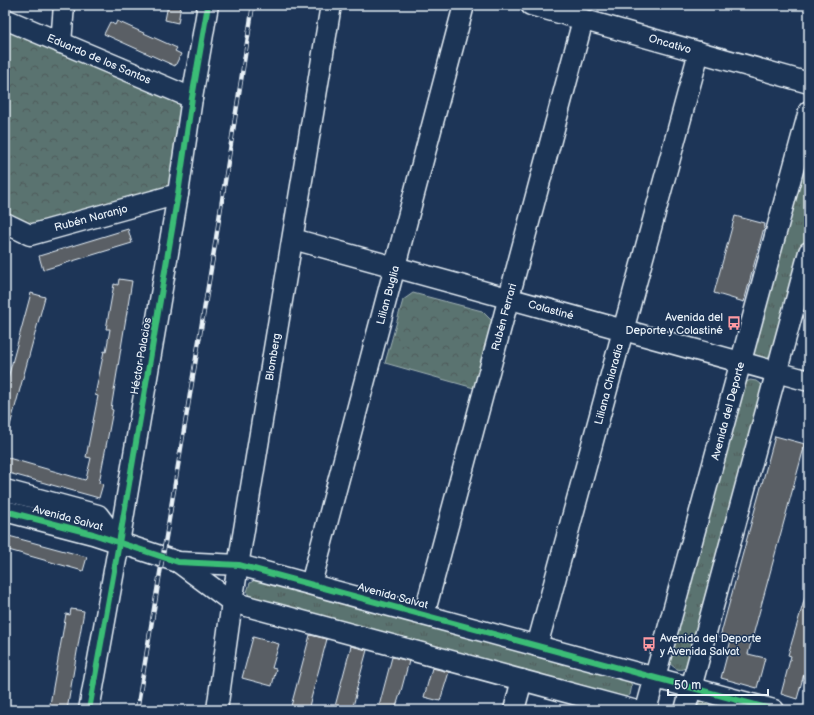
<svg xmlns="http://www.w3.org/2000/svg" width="814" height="715" viewBox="0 0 814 715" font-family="'Balsamiq Sans',sans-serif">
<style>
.grass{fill:url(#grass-tufts);stroke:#a1b2b4}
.forest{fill:url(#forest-crowns);stroke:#a1b2b4}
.building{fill:#5a5f65;stroke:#e8f1f8}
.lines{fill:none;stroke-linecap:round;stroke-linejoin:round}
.minor-casing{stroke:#e8f1f8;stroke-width:23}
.minor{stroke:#1d3557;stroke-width:20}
.rail-casing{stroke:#e8f1f8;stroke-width:4.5}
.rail{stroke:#1d3557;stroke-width:3;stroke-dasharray:9;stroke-linecap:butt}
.cycleway-casing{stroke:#1d3557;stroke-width:8}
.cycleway{stroke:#3abd76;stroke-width:6}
.labels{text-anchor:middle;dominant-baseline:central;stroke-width:3;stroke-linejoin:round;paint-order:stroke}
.street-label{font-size:11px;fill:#e8f1f8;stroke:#1d3557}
.poi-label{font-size:11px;fill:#e8f1f8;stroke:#1d3557;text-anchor:end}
</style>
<defs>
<pattern id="grass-tufts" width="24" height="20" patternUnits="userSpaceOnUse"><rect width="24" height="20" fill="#5a736f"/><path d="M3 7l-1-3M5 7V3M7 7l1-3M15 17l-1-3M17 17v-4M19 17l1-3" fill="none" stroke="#4f5b5b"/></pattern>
<pattern id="forest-crowns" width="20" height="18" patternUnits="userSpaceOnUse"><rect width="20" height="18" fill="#5a736f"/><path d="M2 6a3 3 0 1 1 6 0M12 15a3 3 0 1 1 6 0" fill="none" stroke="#4f5b5b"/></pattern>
</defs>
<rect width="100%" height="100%" fill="#1d3557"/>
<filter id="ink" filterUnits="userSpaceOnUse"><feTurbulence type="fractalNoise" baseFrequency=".025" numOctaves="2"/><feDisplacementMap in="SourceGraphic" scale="8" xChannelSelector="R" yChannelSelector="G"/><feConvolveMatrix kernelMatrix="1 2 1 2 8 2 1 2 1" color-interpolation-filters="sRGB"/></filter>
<g filter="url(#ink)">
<g class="grass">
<path d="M 809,134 L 809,235 L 777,351 C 768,363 762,362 752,353 Z"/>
<path d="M 750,380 L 756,381 L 763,386 L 689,666 C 679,672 677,670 669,663 L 743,384 Z"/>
<polygon points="258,578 626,677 632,685 630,695 623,699 252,601 247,592 250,583"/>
<polygon points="709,699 751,710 697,710 700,701"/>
</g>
<g class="forest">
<polygon points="5,19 192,98 178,194 30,235 5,223"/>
<polygon points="413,293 482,311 493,322 474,388 385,363 403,300"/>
</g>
<g class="building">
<polygon points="168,5 181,5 178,23 165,20"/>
<polygon points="117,21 177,48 175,51 181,54 175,66 104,34 110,22 115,25"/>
<polygon points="735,216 765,224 744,302 714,293"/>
<polygon points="128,229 132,243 43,270 39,256"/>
<polygon points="119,279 132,281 111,409 113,410 99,483 103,484 99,498 5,472 5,457 85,480 86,479 91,458 86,457 98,396 95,395 104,351 106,352 110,329 106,329 114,284 118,285"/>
<polygon points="31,293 45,297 8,433 5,432 5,389"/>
<polygon points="775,436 805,444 748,654 765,658 757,688 721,678 731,640 720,637"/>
<polygon points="5,535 87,557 83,571 5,549"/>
<polygon points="806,594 809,595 809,656 797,699 781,694 791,656 788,655"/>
<polygon points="71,609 84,611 67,710 49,710 66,614 70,615"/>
<polygon points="310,635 327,639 315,684 308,710 290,710"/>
<polygon points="253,637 279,644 272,668 276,669 272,686 242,678"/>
<polygon points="351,646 367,650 355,695 356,695 352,710 334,710"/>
<polygon points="392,657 409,661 401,691 395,710 378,710"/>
<polygon points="432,668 449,672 440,701 424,697"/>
</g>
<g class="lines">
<defs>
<g id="minor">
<polyline points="531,5 809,83"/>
<polyline points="5,19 192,98"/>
<polyline points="61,43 64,5"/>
<polyline points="5,223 30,235 178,194"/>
<polyline points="293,239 809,381"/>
<polyline points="5,490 98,515 119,543"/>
<polyline points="5,511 93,534 178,562 239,565 774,710"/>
<polyline points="178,562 232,602 633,710"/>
<polyline points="311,584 464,5"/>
<polyline points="424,615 583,20"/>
<polyline points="537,646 699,52"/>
<polyline points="89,710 119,543 178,194 192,98 208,5"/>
<polyline points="217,710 232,602 331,5"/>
<polyline points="514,710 522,680"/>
<polyline points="646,710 809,111"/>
<polyline points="685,710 809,252"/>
</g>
</defs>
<use href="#minor" class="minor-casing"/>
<use href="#minor" class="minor"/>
<defs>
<polyline id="rail" points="137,710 213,257 253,5"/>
</defs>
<use href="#rail" class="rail-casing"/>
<use href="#rail" class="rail"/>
<defs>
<g id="cycleway">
<polyline points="5,511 93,534 178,562 239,565 774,710"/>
<polyline points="89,710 119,543 178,194 192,98 208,5"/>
</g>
</defs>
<use href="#cycleway" class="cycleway-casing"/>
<use href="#cycleway" class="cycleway"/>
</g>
</g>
<defs>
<symbol id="bus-bare" viewBox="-9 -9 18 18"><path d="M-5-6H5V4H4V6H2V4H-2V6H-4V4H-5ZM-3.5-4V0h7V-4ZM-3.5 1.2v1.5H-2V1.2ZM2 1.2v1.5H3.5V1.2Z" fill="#ff9aa2" stroke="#1d3557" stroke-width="2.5" paint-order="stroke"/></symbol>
</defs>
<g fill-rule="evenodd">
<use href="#bus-bare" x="724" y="313" width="20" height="20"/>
<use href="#bus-bare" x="639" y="634" width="20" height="20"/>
</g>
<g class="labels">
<g class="street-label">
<text transform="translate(670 44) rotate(16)">Oncativo</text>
<text transform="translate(99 59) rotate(23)">Eduardo de los Santos</text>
<text transform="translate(91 218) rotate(-15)">Rubén Naranjo</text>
<text transform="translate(388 295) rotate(-75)">Lilian Buglia</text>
<text transform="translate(551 310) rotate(15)">Colastiné</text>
<text transform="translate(504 317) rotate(-75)">Rubén Ferrari</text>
<text transform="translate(141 356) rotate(-80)">Héctor Palacios</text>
<text transform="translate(273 357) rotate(-81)">Blomberg</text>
<text transform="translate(609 384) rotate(-75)">Liliana Chiaradia</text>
<text transform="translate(728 411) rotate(-75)">Avenida del Deporte</text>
<text transform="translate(68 518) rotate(15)">Avenida Salvat</text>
<text transform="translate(393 596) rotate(15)">Avenida Salvat</text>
</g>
<g class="poi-label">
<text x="723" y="317">Avenida del<tspan x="723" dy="13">Deporte y Colastiné</tspan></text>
<text x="660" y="638" text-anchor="start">Avenida del Deporte<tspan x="660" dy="13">y Avenida Salvat</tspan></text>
</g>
</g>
<rect width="814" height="715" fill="none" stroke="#1d3557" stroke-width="20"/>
<rect x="10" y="10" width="794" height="695" fill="none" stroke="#e8f1f8" stroke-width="1.5" filter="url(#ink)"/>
<path d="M668 689v6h100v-6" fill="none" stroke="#e8f1f8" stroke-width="2"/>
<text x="674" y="689" font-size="12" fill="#e8f1f8" stroke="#1d3557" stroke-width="3" paint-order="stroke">50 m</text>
</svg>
